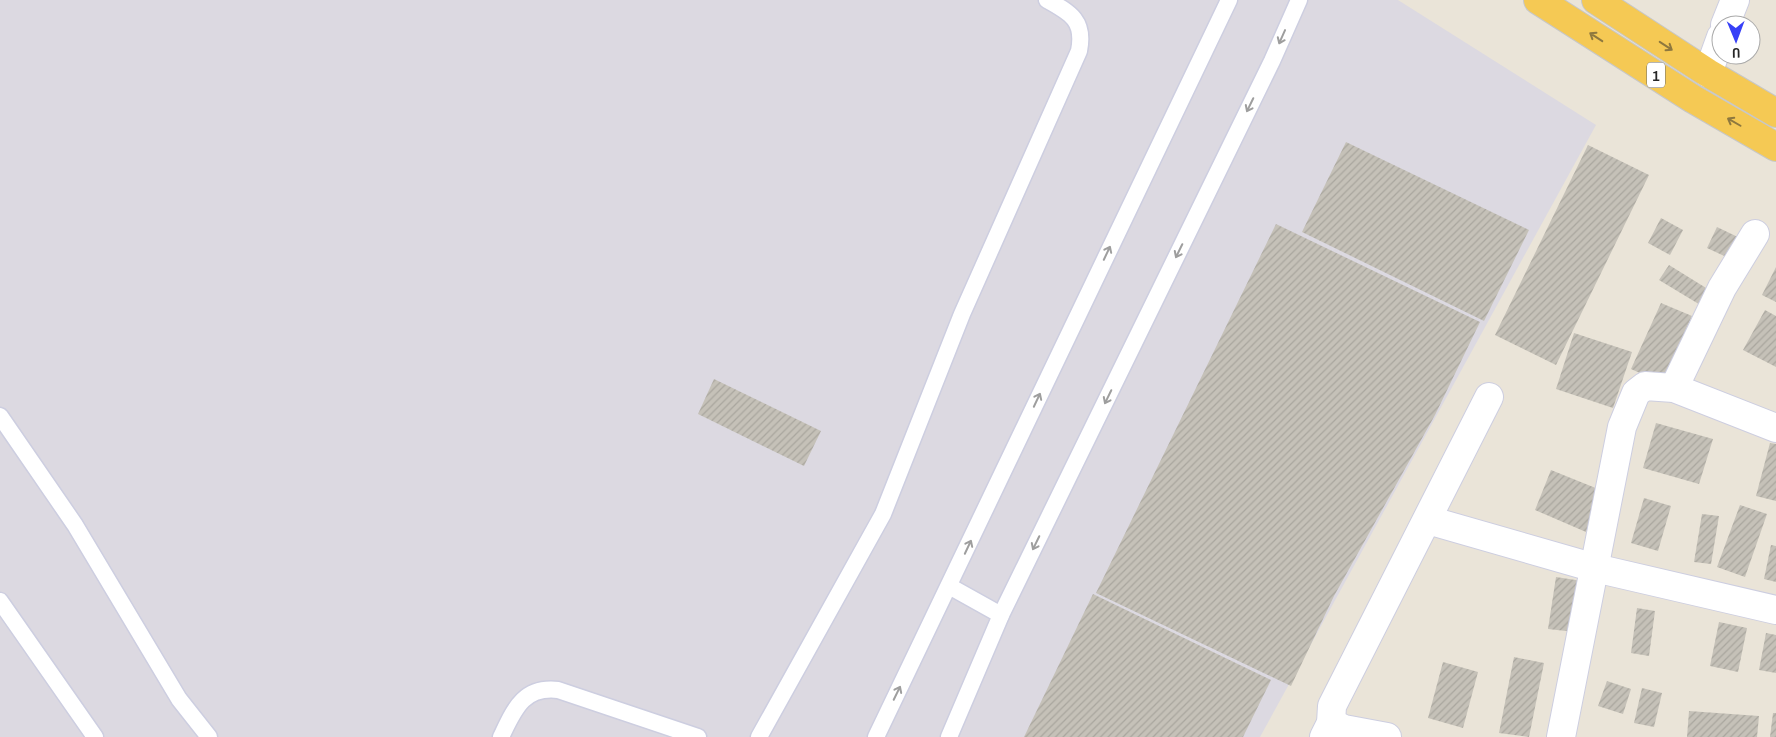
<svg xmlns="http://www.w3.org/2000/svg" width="1776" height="737" viewBox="0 0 1776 737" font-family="'Archivo Narrow',sans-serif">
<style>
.industrial{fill:#dcd9e1}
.building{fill:url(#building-hatch)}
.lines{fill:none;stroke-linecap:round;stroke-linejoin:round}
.service-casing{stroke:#cdcee0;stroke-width:19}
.minor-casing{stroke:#cdcee0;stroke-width:30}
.trunk-casing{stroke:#c7c7c7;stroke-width:30}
.service{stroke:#fff;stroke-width:16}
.minor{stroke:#fff;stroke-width:28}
.trunk{stroke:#f5c954;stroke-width:28}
.oneway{stroke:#9e9e9e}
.oneway2{stroke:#8e783e}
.labels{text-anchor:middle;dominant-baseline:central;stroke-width:4.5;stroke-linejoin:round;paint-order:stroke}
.shield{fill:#fff;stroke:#686868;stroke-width:1}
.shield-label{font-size:15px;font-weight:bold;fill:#272727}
</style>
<defs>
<pattern id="building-hatch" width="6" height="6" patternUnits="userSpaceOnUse" patternTransform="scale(1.25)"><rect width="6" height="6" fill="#c5c1b8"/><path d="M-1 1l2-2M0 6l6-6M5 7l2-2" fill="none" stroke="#a9a69e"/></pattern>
</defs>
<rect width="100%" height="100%" fill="#eae4d8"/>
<polygon class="industrial" points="0,0 1398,0 1596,125 1260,737 0,737"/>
<g class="building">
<polygon points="1346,142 1529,230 1484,321 1302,232"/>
<polygon points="1588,145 1649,175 1556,365 1495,335"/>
<polygon points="1661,218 1683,230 1670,255 1648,243"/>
<polygon points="1276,224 1480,322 1435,415 1334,596 1291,686 1096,593"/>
<polygon points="1717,227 1744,240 1735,261 1707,248"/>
<polygon points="1669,265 1711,291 1702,306 1659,280"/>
<polygon points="1776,267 1776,302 1762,295"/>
<polygon points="1661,303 1692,316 1662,383 1631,369"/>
<polygon points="1765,310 1776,316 1776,367 1743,350"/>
<polygon points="1574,333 1632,352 1613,408 1556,389"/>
<polygon points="714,379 821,431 804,466 698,414"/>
<polygon points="1656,423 1713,439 1699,484 1643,468"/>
<polygon points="1770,443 1776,444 1776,501 1756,496"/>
<polygon points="1551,470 1603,491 1586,532 1535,510"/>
<polygon points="1644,498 1671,506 1658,551 1631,543"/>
<polygon points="1740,505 1767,514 1745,577 1717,567"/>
<polygon points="1702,514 1719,516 1711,564 1694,562"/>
<polygon points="1771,545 1776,546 1776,582 1764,579"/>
<polygon points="1556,577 1582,581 1575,632 1548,629"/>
<polygon points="1093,594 1271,680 1243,737 1024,737"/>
<polygon points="1637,608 1655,611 1649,656 1631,653"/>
<polygon points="1719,622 1747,628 1738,672 1710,666"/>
<polygon points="1766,633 1776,635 1776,673 1759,670"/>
<polygon points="1514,657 1544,663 1529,737 1499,733"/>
<polygon points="1443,662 1478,672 1463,728 1428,718"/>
<polygon points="1607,681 1631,689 1623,714 1598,706"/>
<polygon points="1642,688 1662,693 1654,727 1634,723"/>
<polygon points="1689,711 1759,716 1757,737 1687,737"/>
<polygon points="1773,713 1776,713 1776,737 1770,737"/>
</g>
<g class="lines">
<defs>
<g id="service">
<polyline points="0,416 75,525 179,699 209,737"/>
<polyline points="949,586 1001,615"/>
<polyline points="0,601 95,737"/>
<path d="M 501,737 C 514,710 523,686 558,690 L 698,737"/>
<path d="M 759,737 L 883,514 L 962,314 L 1079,51 C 1085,21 1071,13 1047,0"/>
<polyline points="876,737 1229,0"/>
<polyline points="949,737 1001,615 1272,61 1299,0"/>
</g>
<g id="minor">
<polyline points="1725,25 1735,0"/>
<polyline points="1708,73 1721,37"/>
<polyline points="1674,388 1722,288 1755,234"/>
<polyline points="1428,520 1595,568 1776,610"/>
<polyline points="1331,723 1344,729 1387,737"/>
<polyline points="1324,737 1331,723 1332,706 1489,397"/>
<polyline points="1561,737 1622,427 1636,393 1645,386 1674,388 1776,428"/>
</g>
<g id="trunk">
<polyline points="1538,0 1693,99 1776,147"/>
<polyline points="1596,0 1708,73 1776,113"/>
</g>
</defs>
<use href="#service" class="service-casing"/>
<use href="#minor" class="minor-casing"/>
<use href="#trunk" class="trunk-casing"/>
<use href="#service" class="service"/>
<use href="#minor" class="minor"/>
<use href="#trunk" class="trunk"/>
</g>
<defs><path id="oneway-shaft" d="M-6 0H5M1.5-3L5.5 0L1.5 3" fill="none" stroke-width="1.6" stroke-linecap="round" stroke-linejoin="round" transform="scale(1.25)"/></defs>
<g class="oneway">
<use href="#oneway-shaft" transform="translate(1282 37) rotate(114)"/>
<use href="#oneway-shaft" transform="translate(1250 105) rotate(116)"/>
<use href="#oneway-shaft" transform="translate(1179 251) rotate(116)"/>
<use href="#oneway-shaft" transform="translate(1107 253) rotate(-65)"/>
<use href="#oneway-shaft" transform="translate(1108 397) rotate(116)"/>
<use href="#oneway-shaft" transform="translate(1037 400) rotate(-65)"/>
<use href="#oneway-shaft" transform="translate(1036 543) rotate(116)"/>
<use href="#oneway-shaft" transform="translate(968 547) rotate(-65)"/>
<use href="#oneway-shaft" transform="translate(897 693) rotate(-64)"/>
</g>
<g class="oneway2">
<use href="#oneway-shaft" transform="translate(1596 37) rotate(-147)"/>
<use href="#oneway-shaft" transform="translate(1666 46) rotate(33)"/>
<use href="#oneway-shaft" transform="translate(1734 122) rotate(-150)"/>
</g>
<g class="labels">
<rect class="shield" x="1647" y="62.5" width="18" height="25" rx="4"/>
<g class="shield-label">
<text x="1656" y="75">1</text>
</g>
</g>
<g transform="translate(1736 40) rotate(179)"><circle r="24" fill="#ffffff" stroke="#a9a9a9"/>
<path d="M0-4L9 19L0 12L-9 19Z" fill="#3740f7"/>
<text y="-8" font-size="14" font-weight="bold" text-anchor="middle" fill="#272727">U</text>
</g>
</svg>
